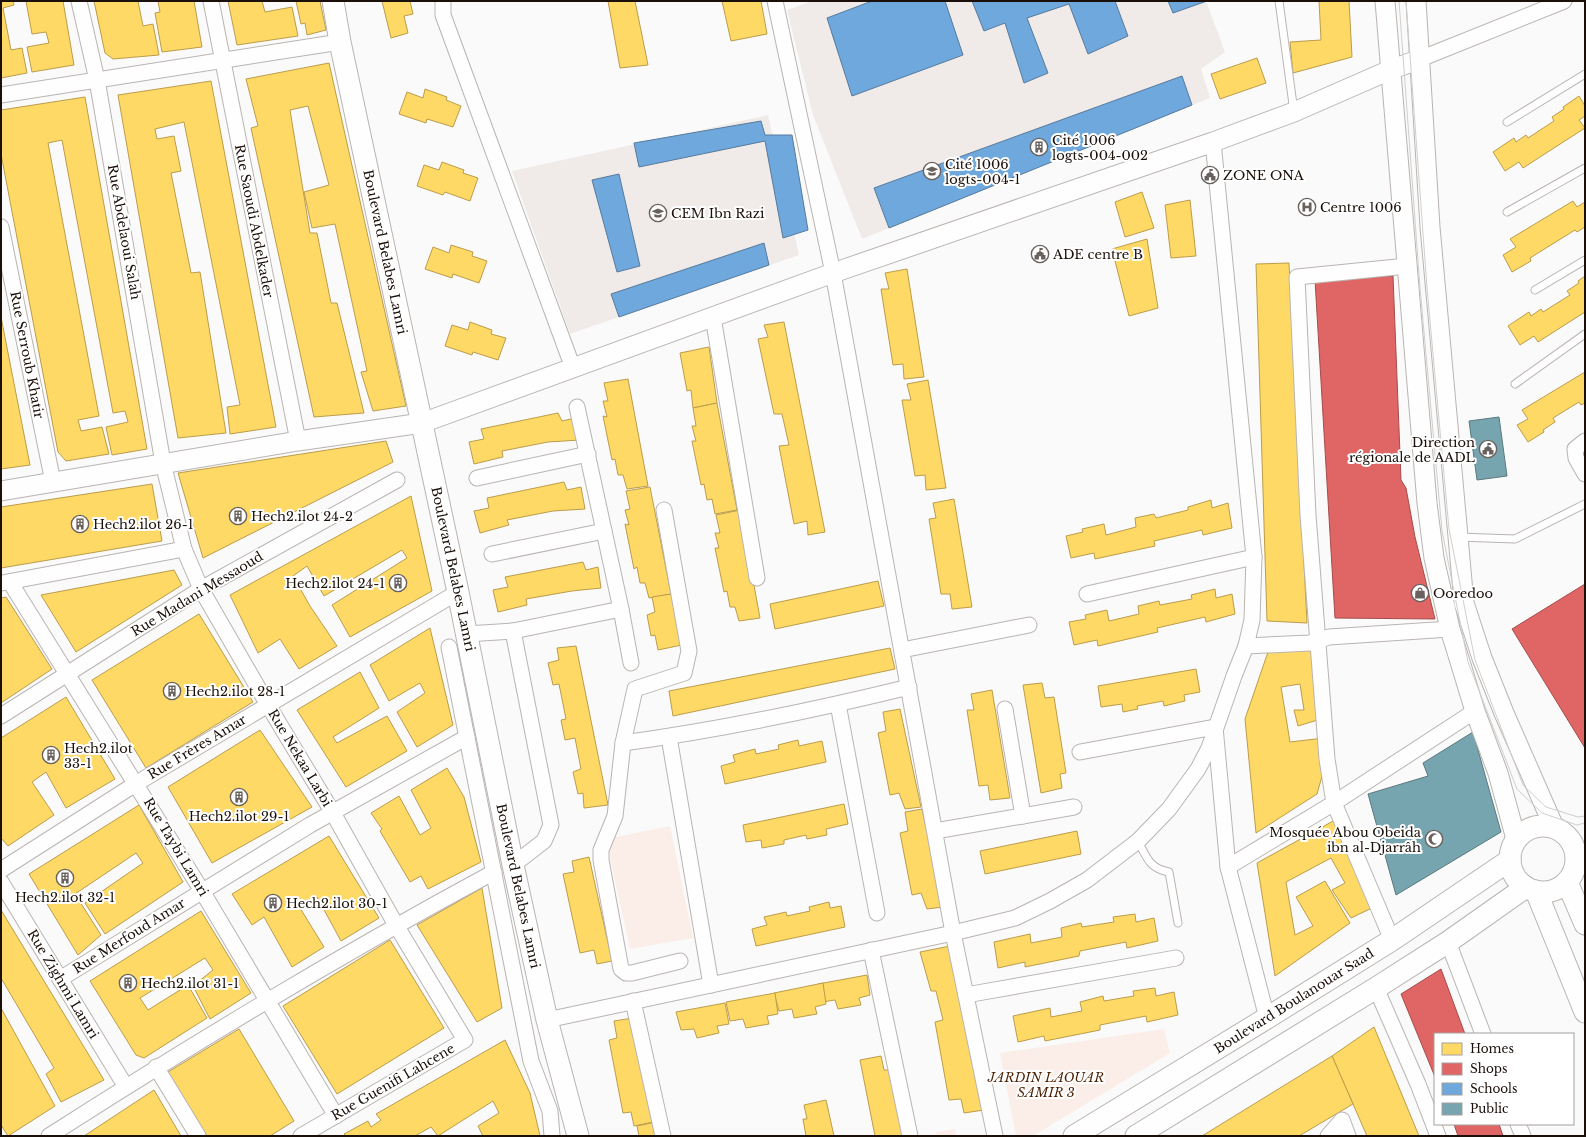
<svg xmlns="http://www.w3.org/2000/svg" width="1586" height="1137" viewBox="0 0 1586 1137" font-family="'Libre Baskerville',serif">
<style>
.built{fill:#f0ebe9}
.green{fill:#fbeee8}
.homes{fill:#ffd966;stroke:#bb9c4a}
.shops{fill:#e06666;stroke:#a54c4a}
.schools{fill:#6fa8dc;stroke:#567a9d}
.public{fill:#76a5af;stroke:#5b787d}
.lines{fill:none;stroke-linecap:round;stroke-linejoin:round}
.service-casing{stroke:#bab4b1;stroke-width:9}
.minor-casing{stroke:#bab4b1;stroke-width:17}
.tertiary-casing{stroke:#bab4b1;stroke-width:21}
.secondary-casing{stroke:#bab4b1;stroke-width:23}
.service{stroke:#fefefe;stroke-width:7}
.minor{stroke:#fefefe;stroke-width:15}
.tertiary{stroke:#fefefe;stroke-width:19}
.secondary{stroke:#fefefe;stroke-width:21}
.tram{stroke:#d0cfce;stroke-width:1}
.labels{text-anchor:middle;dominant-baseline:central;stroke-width:4;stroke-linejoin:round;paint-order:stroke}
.poi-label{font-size:13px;fill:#1b0f09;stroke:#fff;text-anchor:start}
.street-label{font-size:13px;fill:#1b0f09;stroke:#fff}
.park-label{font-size:13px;font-style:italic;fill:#4a1e00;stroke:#fff}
</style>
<rect width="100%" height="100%" fill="#fafafa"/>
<g class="built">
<polygon points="812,1 1206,1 1225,52 1201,69 1210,98 862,239 813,115 787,10"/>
<polygon points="768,115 799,255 570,334 512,171"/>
</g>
<g class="green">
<polygon points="670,826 693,938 630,949 606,839"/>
<polygon points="1164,1029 1170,1053 1033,1136 1016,1136 1000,1053"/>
<polygon points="955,1129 956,1136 935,1136 936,1132"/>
</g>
<g class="homes">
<polygon points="1,1 13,1 14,5 3,8 11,50 22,48 27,73 1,78"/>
<polygon points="26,1 63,1 74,65 32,72 27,47 49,43 46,32 32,34"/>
<polygon points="94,1 138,1 143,26 153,24 159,55 113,59 105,53"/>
<polygon points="158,1 194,1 202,47 162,52 155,13 160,12"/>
<polygon points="228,1 262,1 265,12 292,7 298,36 237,45"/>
<polygon points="296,1 320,1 326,30 307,35 305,23 301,24"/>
<polygon points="382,1 410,1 413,14 404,16 408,33 391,38"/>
<polygon points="608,1 635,1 648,65 620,68"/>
<polygon points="722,1 761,1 767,34 731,41"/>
<polygon points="1319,1 1349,1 1352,57 1293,73 1290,42 1321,40"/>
<polygon points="1257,58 1266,83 1220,99 1211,74"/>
<polygon points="329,63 406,406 373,411 361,372 367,371 335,224 312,228 304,192 329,185 308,106 290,110 310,233 317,233 331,303 337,303 364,413 314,417 251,128 258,126 246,79"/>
<polygon points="211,81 276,427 230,434 227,407 240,405 184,122 155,129 157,139 174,136 181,171 171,173 191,273 200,272 226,433 178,438 118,95"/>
<polygon points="425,89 447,97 446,100 461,106 453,127 427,119 426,123 399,114 407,92 423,98"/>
<polygon points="1579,96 1585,106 1585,116 1579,120 1585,128 1523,168 1519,162 1505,171 1493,152 1514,138 1516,142 1526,135 1528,138 1554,121 1552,117 1564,109 1563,107"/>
<polygon points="85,97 147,449 112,455 106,427 128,422 125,411 113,413 62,140 48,143 99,416 78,420 81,431 102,427 109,454 66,461 58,452 1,154 1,110"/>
<polygon points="442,162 464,170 463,173 478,178 470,201 445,192 443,195 417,186 424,165 439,170"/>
<polygon points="1142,192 1154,228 1125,237 1115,202"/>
<polygon points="1190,200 1196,256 1171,258 1165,205"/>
<polygon points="1573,201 1577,207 1585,202 1585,227 1577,232 1575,230 1530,258 1531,261 1512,272 1503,255 1516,247 1510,239"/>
<polygon points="1147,239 1158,308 1129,316 1112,249"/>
<polygon points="451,245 473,252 472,256 487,261 479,283 453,274 452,278 425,269 433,247 449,253"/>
<polygon points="1289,263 1307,623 1267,621 1256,264"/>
<polygon points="907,269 924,377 904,379 903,364 893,365 881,289 889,289 885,273"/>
<polygon points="1585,276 1585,312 1538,342 1534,336 1520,345 1508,326 1529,312 1531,316 1541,309 1543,312 1570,295 1567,291 1579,283 1578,281"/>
<polygon points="1,317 30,465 1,469"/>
<polygon points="470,322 492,330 491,334 506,338 498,360 473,352 472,355 445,346 452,325 468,330"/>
<polygon points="784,322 825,532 808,535 807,521 794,524 779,446 789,445 782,414 774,414 758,339 768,337 764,325"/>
<polygon points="709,347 717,403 693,408 691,390 687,391 680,353"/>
<polygon points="1585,372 1585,403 1581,405 1579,402 1553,418 1555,422 1543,430 1544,432 1528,442 1517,425 1528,419 1522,410"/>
<polygon points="628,379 648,486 627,489 623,475 618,475 615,459 612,460 603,416 607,417 603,401 608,401 604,383"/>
<polygon points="928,380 946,488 926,490 925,475 915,476 902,400 911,400 907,384"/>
<polygon points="717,403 737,510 715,514 712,499 707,500 704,484 701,485 692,441 696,441 692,426 696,426 693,408"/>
<polygon points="558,413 562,421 575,418 580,440 548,442 502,451 503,457 474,464 469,442 484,439 481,429"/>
<polygon points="386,441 393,462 203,558 178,473"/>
<polygon points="564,482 567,490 581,487 585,509 553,511 507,520 509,525 480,533 474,511 489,508 487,498"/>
<polygon points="152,484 162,541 1,568 1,507"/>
<polygon points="650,487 671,594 649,598 645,583 640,583 637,567 634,569 625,524 629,525 625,510 630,509 626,491"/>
<polygon points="411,496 432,591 350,637 332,605 407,558 402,550 324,596 307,566 293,576 310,606 337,646 299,669 280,639 258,653 230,595"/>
<polygon points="954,499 972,607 952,609 950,594 941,594 929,519 936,518 933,503"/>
<polygon points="1211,500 1212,508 1228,503 1232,528 1203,535 1202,530 1154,541 1155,546 1095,559 1094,553 1071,558 1066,536 1083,532 1082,529 1104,524 1106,535 1136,527 1135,518 1154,514 1156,518 1188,510 1188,507"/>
<polygon points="740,510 760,618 739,621 735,607 730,607 727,591 724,592 715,548 719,548 715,533 720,533 716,515"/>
<polygon points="583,562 586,570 598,567 601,588 572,591 526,599 527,605 498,612 493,590 508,587 505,577"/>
<polygon points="174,570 182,585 76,652 41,595"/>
<polygon points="878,581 884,606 775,629 770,604"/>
<polygon points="1215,589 1216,598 1232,594 1235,614 1206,622 1205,617 1157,628 1158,632 1098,646 1097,640 1074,645 1069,622 1086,619 1085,615 1107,610 1109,621 1139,614 1138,606 1159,601 1160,605 1192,599 1191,595"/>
<polygon points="671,594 682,645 658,650 655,635 651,636 647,615 655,612 652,597"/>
<polygon points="6,597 52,669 1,703 1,598"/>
<polygon points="199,614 253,702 146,768 92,680"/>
<polygon points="430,628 453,725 417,747 397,712 425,693 420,683 389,701 370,665"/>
<polygon points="576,646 608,805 584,808 583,793 578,794 573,772 581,769 575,738 565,740 561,720 566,719 559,684 553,685 548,663 559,660 557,648"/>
<polygon points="1313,647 1321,719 1298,726 1294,710 1304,710 1300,684 1281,687 1290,742 1324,738 1324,769 1317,794 1256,833 1245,719 1269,649"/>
<polygon points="890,648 895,669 673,716 669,691"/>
<polygon points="1196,669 1200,692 1184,695 1185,701 1164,706 1163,701 1137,706 1138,709 1123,712 1122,704 1101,707 1098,686"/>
<polygon points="360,672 379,708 333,737 337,743 387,716 407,751 346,787 297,710"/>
<polygon points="1042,683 1045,698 1054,697 1066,773 1060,774 1062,788 1041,793 1023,685"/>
<polygon points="992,690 1010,798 990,800 988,785 979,786 967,710 974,710 971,694"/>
<polygon points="66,697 115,779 66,808 46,772 32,782 54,815 8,846 1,838 1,738"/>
<polygon points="900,709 921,807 905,809 899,793 890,795 878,733 886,731 883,712"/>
<polygon points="260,730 312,807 212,863 168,787"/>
<polygon points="798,740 799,746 822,741 826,762 725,784 721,766 735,762 733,755 755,749 756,754 779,749 778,745"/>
<polygon points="447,768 464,797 481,862 428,889 421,876 410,882 380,831 382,829 371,813 399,796 420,835 431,828 411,790"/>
<polygon points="844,804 848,824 826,829 827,835 807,839 806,835 784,840 784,844 762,848 761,840 746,842 743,825"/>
<polygon points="139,805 183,882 105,934 85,903 143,863 136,853 75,894 101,935 78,955 29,874"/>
<polygon points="922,809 943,907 927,909 921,893 912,895 900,833 908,831 905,812"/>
<polygon points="1335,820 1374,907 1351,918 1332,890 1345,883 1331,858 1286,882 1295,935 1313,926 1296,897 1325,881 1350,923 1275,976 1257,863"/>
<polygon points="1077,831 1081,854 985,874 980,851"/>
<polygon points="329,836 379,918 341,941 317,897 300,908 324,947 292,967 264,917 252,925 232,894"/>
<polygon points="589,857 612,961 597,964 594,950 580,953 563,874 574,872 572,861"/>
<polygon points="482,888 502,1008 477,1022 417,925"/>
<polygon points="829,902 830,908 841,906 845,927 756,946 752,929 767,925 764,917 786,912 787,916 810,911 809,907"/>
<polygon points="1,910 104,1080 61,1102 46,1074 54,1068 1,978"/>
<polygon points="201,911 251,993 210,1019 193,986 213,970 205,958 140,998 148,1010 188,985 207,1018 144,1058 136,1055 90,981"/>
<polygon points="1135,914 1136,922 1154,918 1158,941 1127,948 1126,942 1080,951 1079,956 1025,967 1025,962 998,968 994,942 1030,934 1031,943 1062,937 1061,928 1081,923 1082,927 1114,922 1113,917"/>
<polygon points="390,940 444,1028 337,1094 283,1006"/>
<polygon points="950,946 984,1110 964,1113 961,1099 949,1100 935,1022 943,1020 936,991 931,991 920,952"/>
<polygon points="867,975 870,995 859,998 861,1005 838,1009 835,1000 822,1002 818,984"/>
<polygon points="823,983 826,1004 815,1007 817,1014 794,1018 792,1009 779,1011 774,993"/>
<polygon points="1155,988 1156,996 1174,992 1178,1015 1147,1022 1146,1016 1100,1025 1100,1030 1045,1041 1044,1036 1018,1042 1013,1016 1050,1008 1051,1017 1082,1011 1080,1002 1103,996 1104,1001 1134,996 1133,991"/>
<polygon points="775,993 778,1014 767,1016 769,1024 746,1028 743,1019 730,1021 726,1002"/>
<polygon points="725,1003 729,1024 717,1026 719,1033 697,1038 694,1029 681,1030 676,1012"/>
<polygon points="1,1008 55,1106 8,1136 1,1125"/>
<polygon points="633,1018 653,1122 634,1126 631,1112 623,1113 609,1040 617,1038 614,1021"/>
<polygon points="1374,1027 1419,1136 1367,1136 1332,1056"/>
<polygon points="239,1029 294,1121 270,1136 207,1136 168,1072"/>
<polygon points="505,1040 530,1093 540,1136 483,1136 478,1126 499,1113 493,1101 438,1136 431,1127 415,1136 346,1136 344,1134 368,1121 371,1127 381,1120 376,1114"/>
<polygon points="881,1056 884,1070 891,1070 895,1092 893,1093 904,1136 875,1136 860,1060"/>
<polygon points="1332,1056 1353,1104 1299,1136 1202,1136"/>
<polygon points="154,1090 181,1136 84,1136"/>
<polygon points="826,1100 834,1136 806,1136 803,1119 807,1119 804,1105"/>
<polygon points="656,1122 658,1136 639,1136 637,1126"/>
</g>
<g class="shops">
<polygon points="1393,276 1401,480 1406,488 1415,537 1435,619 1335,618 1315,280"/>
<polygon points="1585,584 1585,748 1512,629"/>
<polygon points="1441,969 1465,1034 1435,1034 1435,1077 1401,994"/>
<polygon points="1454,1124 1499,1124 1503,1136 1458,1136"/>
</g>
<g class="schools">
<polygon points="872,1 945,1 963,55 852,96 827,18"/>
<polygon points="972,1 1115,1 1128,36 1088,54 1069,4 1027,18 1048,73 1024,83 1005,23 984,31"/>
<polygon points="1168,1 1207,1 1173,13"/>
<polygon points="1182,76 1192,105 889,228 874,188"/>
<polygon points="761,121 765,135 792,135 808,230 783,238 765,141 639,167 634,143"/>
<polygon points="619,174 640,266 617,272 592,180"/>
<polygon points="764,243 769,265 619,317 611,294"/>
</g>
<g class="public">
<polygon points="1499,417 1507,476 1477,480 1469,421"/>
<polygon points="1473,732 1501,832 1396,895 1368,794 1428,776 1423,763"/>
</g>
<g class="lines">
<defs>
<g id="service">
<polyline points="1279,1 1294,112"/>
<polyline points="1507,122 1585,74"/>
<polyline points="1507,212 1585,168"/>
<polyline points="1535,290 1585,260"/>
<polyline points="1515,384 1585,334"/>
<polyline points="1458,537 1515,539 1585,504"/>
<path d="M 1138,841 C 1147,858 1149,868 1169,872 L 1178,923"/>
</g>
<g id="minor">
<polyline points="79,1 97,80 163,463 184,549 201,589 268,705 333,813 396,925 465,1040 301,1136"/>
<polyline points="211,1 298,441"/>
<polyline points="443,1 443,15 573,368"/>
<polyline points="775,1 833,273 953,933 995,1136"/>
<polyline points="1420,59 1564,1"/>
<polyline points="1,95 340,42"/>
<polyline points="1,227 53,482"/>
<polyline points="713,317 757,578"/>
<polyline points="577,407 621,609 631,663"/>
<polyline points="1585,441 1575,449 1576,458 1585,474"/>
<polyline points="477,478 588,454"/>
<polyline points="664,510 689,651 684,673 635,689 623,743 615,816 601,850 601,860 621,969 626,973 632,973 680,961"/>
<polyline points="492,554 604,531"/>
<polyline points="10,582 202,891 336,1116"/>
<polyline points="2,583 184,549"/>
<polyline points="1087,594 1254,557"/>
<polyline points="466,634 513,631 621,609"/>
<polyline points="1246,646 1310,643 1329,637 1450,629"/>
<polyline points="449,647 531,1061 550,1111 552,1136"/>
<polyline points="902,650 1029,625"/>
<polyline points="838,704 877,913"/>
<polyline points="1005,709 1023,816"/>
<polyline points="1,716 201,589 397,480"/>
<polyline points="669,737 711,985"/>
<path d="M 623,743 C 719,730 815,710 909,687"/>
<polyline points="1080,752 1215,727 1228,867 1267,1018"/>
<polyline points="935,831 1074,807"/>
<polyline points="513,865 544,841 551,825 513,631"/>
<polyline points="1228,867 1334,803 1475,711"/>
<polyline points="1,870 137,783 458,592"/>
<polyline points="1,882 126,1087"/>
<polyline points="1392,940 1334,803 1327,759 1308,515 1297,277 1407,266"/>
<polyline points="1448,942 1483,1034"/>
<polyline points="871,950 910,1136"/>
<polyline points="60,979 310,825 467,737"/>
<polyline points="1376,988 1418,1084 1438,1136"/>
<polyline points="966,995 1176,958"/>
<polyline points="633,1001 663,1136"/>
<polyline points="547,1020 953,933 1015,918 1050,901 1087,880 1138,841 1169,809 1198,769 1209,748 1234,676 1246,646 1252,620 1254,557 1213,142"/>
<polyline points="156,1067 198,1136"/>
<polyline points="1518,1124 1523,1136"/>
<path d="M 49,1136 C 194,1043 342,954 494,872"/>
<polyline points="1328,1136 1342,1120 1348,1136"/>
</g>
<g id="tertiary">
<polyline points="1385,1 1427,503 1434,558 1450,629 1475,711 1498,773 1516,839"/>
<polyline points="1416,1 1430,227 1464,603 1482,658 1504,713 1554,827"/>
<polyline points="1,491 298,441 422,423 833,273 1213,142 1294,112 1390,70 1420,59"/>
</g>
<g id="secondary">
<polyline points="333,1 340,42 458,592 513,865 547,1020 578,1136"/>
<circle cx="1543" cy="859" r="33"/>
<polyline points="1567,882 1585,924"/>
<polyline points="1536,891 1585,1012"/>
<polyline points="1074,1136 1267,1018 1392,940 1510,860"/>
<polyline points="1136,1136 1376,988 1448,942 1526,887"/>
</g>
</defs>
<use href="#service" class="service-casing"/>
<use href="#minor" class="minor-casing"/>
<use href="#tertiary" class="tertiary-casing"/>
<use href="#secondary" class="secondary-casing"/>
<use href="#service" class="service"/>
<use href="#minor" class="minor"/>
<use href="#tertiary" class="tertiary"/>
<use href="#secondary" class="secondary"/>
<g class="tram">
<polyline points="1399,1 1420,288 1442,531 1468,662 1517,789 1542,813 1577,825 1585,823"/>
<polyline points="1406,1 1427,288 1449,529 1475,660 1523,785 1546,807 1578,817 1585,816"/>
</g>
</g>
<defs>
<symbol id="building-ring" viewBox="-11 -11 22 22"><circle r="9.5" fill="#fff" stroke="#69615d" stroke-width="1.5"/><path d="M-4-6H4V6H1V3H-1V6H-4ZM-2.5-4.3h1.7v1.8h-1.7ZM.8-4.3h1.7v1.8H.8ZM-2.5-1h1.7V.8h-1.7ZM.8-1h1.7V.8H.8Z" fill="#69615d"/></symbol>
<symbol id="university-ring" viewBox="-11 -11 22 22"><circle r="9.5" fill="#fff" stroke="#69615d" stroke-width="1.5"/><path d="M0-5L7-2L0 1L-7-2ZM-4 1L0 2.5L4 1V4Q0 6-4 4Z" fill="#69615d"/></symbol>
<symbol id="civic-ring" viewBox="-11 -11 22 22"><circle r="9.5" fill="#fff" stroke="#69615d" stroke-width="1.5"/><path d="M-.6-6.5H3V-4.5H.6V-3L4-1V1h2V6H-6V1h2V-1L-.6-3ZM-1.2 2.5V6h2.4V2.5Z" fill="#69615d"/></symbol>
<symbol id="hospital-ring" viewBox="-11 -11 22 22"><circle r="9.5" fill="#fff" stroke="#69615d" stroke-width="1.5"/><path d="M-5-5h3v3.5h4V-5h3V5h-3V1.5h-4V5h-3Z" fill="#69615d"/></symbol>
<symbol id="school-ring" viewBox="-11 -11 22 22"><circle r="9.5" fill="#fff" stroke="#69615d" stroke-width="1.5"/><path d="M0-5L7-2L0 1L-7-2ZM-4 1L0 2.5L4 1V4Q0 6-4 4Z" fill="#69615d"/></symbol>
<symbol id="shop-ring" viewBox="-11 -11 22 22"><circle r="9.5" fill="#fff" stroke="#69615d" stroke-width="1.5"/><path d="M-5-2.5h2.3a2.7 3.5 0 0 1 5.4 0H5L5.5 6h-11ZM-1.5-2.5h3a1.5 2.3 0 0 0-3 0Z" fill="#69615d"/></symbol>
<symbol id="mosque-ring" viewBox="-11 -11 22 22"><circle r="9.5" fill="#fff" stroke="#69615d" stroke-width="1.5"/><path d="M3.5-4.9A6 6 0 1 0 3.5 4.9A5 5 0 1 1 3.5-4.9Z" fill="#69615d"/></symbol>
</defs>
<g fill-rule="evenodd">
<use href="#building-ring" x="1029" y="137" width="20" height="20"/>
<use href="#university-ring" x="922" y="161" width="20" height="20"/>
<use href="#civic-ring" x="1200" y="165" width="20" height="20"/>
<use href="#hospital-ring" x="1297" y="197" width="20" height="20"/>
<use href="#school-ring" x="648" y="203" width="20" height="20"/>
<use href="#civic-ring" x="1030" y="244" width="20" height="20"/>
<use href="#civic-ring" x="1478" y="439" width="20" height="20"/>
<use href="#building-ring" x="228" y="506" width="20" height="20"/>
<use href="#building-ring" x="70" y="514" width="20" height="20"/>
<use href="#building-ring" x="388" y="573" width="20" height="20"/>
<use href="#shop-ring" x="1410" y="583" width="20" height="20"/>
<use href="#building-ring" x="162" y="681" width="20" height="20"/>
<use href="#building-ring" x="41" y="745" width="20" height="20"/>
<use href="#building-ring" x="229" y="787" width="20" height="20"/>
<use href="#mosque-ring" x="1424" y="829" width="20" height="20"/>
<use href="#building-ring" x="55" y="868" width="20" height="20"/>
<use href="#building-ring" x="263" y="893" width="20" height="20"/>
<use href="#building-ring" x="118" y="973" width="20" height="20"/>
</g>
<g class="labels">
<g class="poi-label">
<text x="1052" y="140">Cité 1006<tspan x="1052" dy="15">logts-004-002</tspan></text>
<text x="945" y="164">Cité 1006<tspan x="945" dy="15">logts-004-1</tspan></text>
<text x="1223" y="175">ZONE ONA</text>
<text x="1320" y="207">Centre 1006</text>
<text x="671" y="213">CEM Ibn Razi</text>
<text x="1053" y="254">ADE centre B</text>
<text x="1475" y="442" text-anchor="end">Direction<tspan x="1475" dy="15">régionale de AADL</tspan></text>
<text x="251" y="516">Hech2.ilot 24-2</text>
<text x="93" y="524">Hech2.ilot 26-1</text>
<text x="385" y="583" text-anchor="end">Hech2.ilot 24-1</text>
<text x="1433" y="593">Ooredoo</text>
<text x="185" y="691">Hech2.ilot 28-1</text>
<text x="64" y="748">Hech2.ilot<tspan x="64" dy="15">33-1</tspan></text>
<text x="239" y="816" text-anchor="middle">Hech2.ilot 29-1</text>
<text x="1421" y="832" text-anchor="end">Mosquée Abou Obeida<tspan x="1421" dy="15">ibn al-Djarrâh</tspan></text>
<text x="65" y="897" text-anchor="middle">Hech2.ilot 32-1</text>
<text x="286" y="903">Hech2.ilot 30-1</text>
<text x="141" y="983">Hech2.ilot 31-1</text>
</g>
<g class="street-label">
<text transform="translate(254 221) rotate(79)">Rue Saoudi Abdelkader</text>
<text transform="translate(124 232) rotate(80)">Rue Abdelaoui Salah</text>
<text transform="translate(385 252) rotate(78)">Boulevard Belabes Lamri</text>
<text transform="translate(27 355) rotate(79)">Rue Serroub Khatir</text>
<text transform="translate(453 569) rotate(78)">Boulevard Belabes Lamri</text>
<text transform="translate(197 594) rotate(-31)">Rue Madani Messaoud</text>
<text transform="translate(197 747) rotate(-31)">Rue Frères Amar</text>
<text transform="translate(300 758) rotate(59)">Rue Nekaa Larbi</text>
<text transform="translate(176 847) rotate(59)">Rue Taybi Lamri</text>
<text transform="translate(518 886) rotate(78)">Boulevard Belabes Lamri</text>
<text transform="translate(129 936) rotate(-32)">Rue Merfoud Amar</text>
<text transform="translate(63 984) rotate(59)">Rue Zighmi Lamri</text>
<text transform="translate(1294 1001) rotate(-32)">Boulevard Boulanouar Saad</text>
<text transform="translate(393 1082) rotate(-30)">Rue Guenifi Lahcene</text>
</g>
<g class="park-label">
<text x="1046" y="1077">JARDIN LAOUAR<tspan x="1046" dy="15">SAMIR 3</tspan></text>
</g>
</g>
<rect width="1586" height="1137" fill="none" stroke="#1b0f09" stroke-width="4"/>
<rect x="1434" y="1033" width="140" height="92" fill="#ffffff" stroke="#a49f9d"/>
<rect x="1442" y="1043" width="20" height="12" fill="#ffd966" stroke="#a49f9d"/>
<text x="1470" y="1053" font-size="12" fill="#1b0f09">Homes</text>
<rect x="1442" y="1063" width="20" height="12" fill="#e06666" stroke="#a49f9d"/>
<text x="1470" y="1073" font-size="12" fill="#1b0f09">Shops</text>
<rect x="1442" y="1083" width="20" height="12" fill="#6fa8dc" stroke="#a49f9d"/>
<text x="1470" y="1093" font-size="12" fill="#1b0f09">Schools</text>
<rect x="1442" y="1103" width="20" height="12" fill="#76a5af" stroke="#a49f9d"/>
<text x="1470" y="1113" font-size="12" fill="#1b0f09">Public</text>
</svg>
